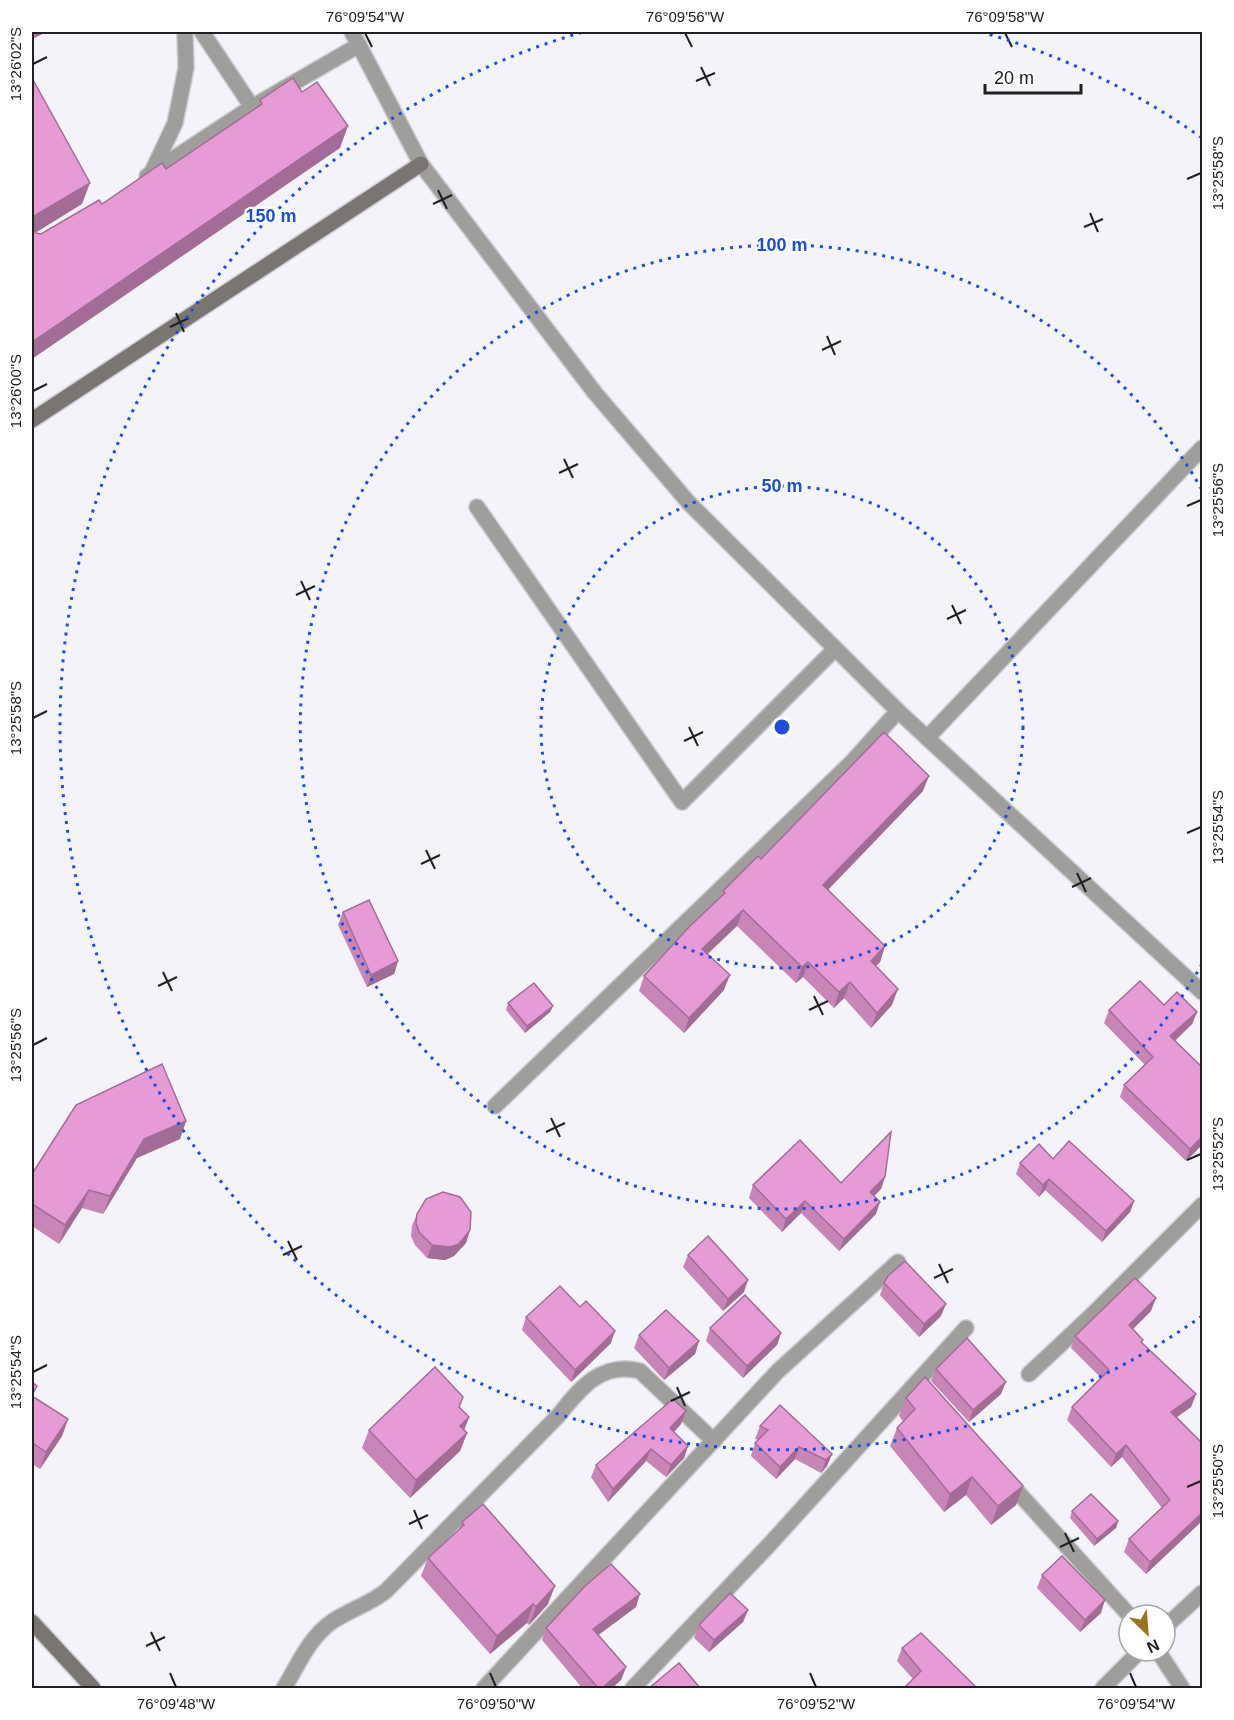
<svg xmlns="http://www.w3.org/2000/svg" width="1234" height="1720" viewBox="0 0 1234 1720" font-family="Arial,sans-serif">
<style>
.lines{fill:none;stroke-linecap:round;stroke-linejoin:round}
.lane-casing{stroke:#cdcdd2;stroke-width:18}
.street-casing{stroke:#cdcdd2;stroke-width:18}
.secondary-casing{stroke:#cdcdd2;stroke-width:18}
.lane{stroke:#a09e9c;stroke-width:15}
.street{stroke:#a09e9c;stroke-width:15}
.secondary{stroke:#797573;stroke-width:15}
.wall{fill:#c785b8}
.shaded-wall{fill:#a26c96}
.building{fill:#e79bd6;stroke:#a26c96;stroke-width:1.5}
.ticks{fill:none;stroke:#212123;stroke-width:2}
.ring{fill:none;stroke:#1d4ed8;stroke-width:3;stroke-dasharray:3 6}
.centre{fill:#1d4ed8;stroke:#fff;stroke-width:3}
.ring-label{font-size:18px;text-anchor:middle;font-weight:bold;fill:#1d4ed8;stroke:#fff;stroke-width:4.5;stroke-linejoin:round;paint-order:stroke}
.neatline{fill:none;stroke:#212123;stroke-width:2}
.ticks-label{font-size:15px;text-anchor:middle;fill:#212123}
</style>
<rect width="100%" height="100%" fill="#f3f3f9"/>
<g class="lines">
<defs>
<g id="lane">
<polyline points="202,32 252,107"/>
<polyline points="152,172 175,123 186,68 185,32"/>
<polyline points="147,176 252,107 359,45"/>
<polyline points="927,738 1202,448"/>
<path d="M 284,1688 C 298,1665 310,1636 333,1621 C 351,1609 370,1604 386,1591 L 558,1416 C 580,1388 602,1361 640,1371 L 714,1441"/>
</g>
<g id="street">
<polyline points="352,32 421,164 595,393 689,503 898,711 1202,992"/>
<polyline points="477,507 682,802 835,649"/>
<polyline points="495,1106 851,763 898,711"/>
<polyline points="1029,1374 1093,1314 1202,1205"/>
<polyline points="1006,1479 1129,1615"/>
<polyline points="1165,1627 1202,1593"/>
<polyline points="1158,1651 1182,1688"/>
<polyline points="484,1688 778,1371 898,1262"/>
<polyline points="633,1688 769,1545 966,1328"/>
<polyline points="1103,1688 1140,1651"/>
</g>
<g id="secondary">
<polyline points="32,420 421,164"/>
<polyline points="32,1622 93,1688"/>
</g>
</defs>
<use href="#lane" class="lane-casing"/>
<use href="#street" class="street-casing"/>
<use href="#secondary" class="secondary-casing"/>
<use href="#lane" class="lane"/>
<use href="#street" class="street"/>
<use href="#secondary" class="secondary"/>
</g>
<g class="wall">
<polygon points="32,32 46,32 34,38"/>
<polygon points="923,791 828,890 885,946 880,962 876,966 892,1005 871,1028 844,998 834,1008 803,977 796,983 737,926 708,954 724,990 684,1033 639,991 644,976 721,896 723,891 761,859"/>
<polygon points="343,912 398,961 394,974 367,987 338,925"/>
<polygon points="508,1003 553,1006 550,1012 525,1033 506,1010"/>
<polygon points="1164,1005 1197,1012 1192,1024 1175,1041 1203,1068 1203,1144 1186,1161 1120,1097 1124,1085 1145,1065 1104,1023 1109,1010"/>
<polygon points="186,1121 180,1139 137,1158 103,1214 82,1208 59,1244 32,1226 32,1174"/>
<polygon points="1053,1159 1134,1201 1130,1212 1102,1242 1045,1190 1039,1197 1016,1174 1020,1163"/>
<polygon points="885,1177 881,1189 874,1196 876,1214 839,1251 801,1213 782,1232 749,1198 753,1185 841,1183"/>
<polygon points="417,1214 470,1230 466,1243 454,1256 445,1260 427,1258 415,1245 411,1236 412,1226"/>
<polygon points="688,1255 744,1292 723,1311 683,1267"/>
<polygon points="1203,1271 1203,1282 1200,1279"/>
<polygon points="884,1283 941,1316 919,1337 880,1295"/>
<polygon points="1151,1311 1133,1329 1143,1340 1142,1343 1196,1394 1191,1407 1177,1417 1203,1444 1203,1520 1146,1574 1124,1552 1129,1539 1162,1508 1122,1457 1111,1467 1067,1420 1072,1407 1101,1378 1071,1348 1075,1336"/>
<polygon points="526,1317 611,1343 571,1382 522,1330"/>
<polygon points="710,1328 781,1333 777,1345 743,1378 706,1341"/>
<polygon points="639,1335 699,1341 695,1354 664,1380 634,1348"/>
<polygon points="936,1369 1001,1394 969,1422 931,1381"/>
<polygon points="32,1382 33,1397 68,1419 62,1436 40,1469 32,1464"/>
<polygon points="906,1398 1016,1505 991,1525 966,1495 944,1512 890,1446 897,1428 903,1421 899,1416"/>
<polygon points="459,1407 469,1417 464,1430 467,1433 460,1451 410,1498 362,1448 369,1430"/>
<polygon points="681,1424 674,1432 688,1446 684,1458 666,1477 646,1461 608,1502 591,1477 596,1465"/>
<polygon points="760,1426 832,1454 827,1466 821,1473 795,1459 776,1479 751,1456 755,1443 758,1440 755,1439"/>
<polygon points="1072,1511 1118,1521 1116,1528 1094,1546 1070,1518"/>
<polygon points="462,1522 548,1604 529,1625 527,1623 490,1654 421,1576 428,1558 459,1530"/>
<polygon points="1042,1575 1101,1613 1080,1632 1037,1588"/>
<polygon points="636,1607 598,1635 626,1667 621,1680 611,1689 583,1689 542,1640 546,1628"/>
<polygon points="748,1610 743,1622 709,1652 694,1638 699,1625"/>
<polygon points="902,1648 978,1689 913,1679 897,1661"/>
</g>
<g class="shaded-wall">
<polygon points="36,32 46,32 34,38"/>
<polygon points="348,126 340,148 32,359 32,342"/>
<polygon points="90,183 82,204 32,235 32,222 34,216"/>
<polygon points="929,776 923,791 817,901 823,885"/>
<polygon points="743,910 737,926 696,964 702,949"/>
<polygon points="885,946 880,962 865,976 871,961"/>
<polygon points="398,961 394,974 367,987 371,975"/>
<polygon points="808,962 803,977 796,983 802,967"/>
<polygon points="730,975 724,990 684,1033 689,1018"/>
<polygon points="850,982 844,998 834,1008 839,992"/>
<polygon points="898,989 892,1005 871,1028 877,1013"/>
<polygon points="553,1006 550,1012 525,1033 527,1026"/>
<polygon points="1197,1012 1192,1024 1166,1049 1170,1036"/>
<polygon points="186,1121 180,1139 137,1158 103,1214 110,1196 144,1139"/>
<polygon points="1203,1136 1203,1144 1186,1161 1190,1149"/>
<polygon points="885,1177 881,1189 866,1204 870,1192"/>
<polygon points="1049,1179 1045,1190 1039,1197 1043,1185"/>
<polygon points="89,1190 82,1208 59,1244 65,1225"/>
<polygon points="805,1201 801,1213 782,1232 786,1219"/>
<polygon points="1134,1201 1130,1212 1102,1242 1106,1231"/>
<polygon points="880,1202 876,1214 839,1251 844,1239"/>
<polygon points="470,1230 466,1243 454,1256 445,1260 427,1258 432,1245"/>
<polygon points="748,1280 744,1292 723,1311 728,1299"/>
<polygon points="1156,1298 1151,1311 1124,1338 1129,1325"/>
<polygon points="946,1304 941,1316 919,1337 924,1324"/>
<polygon points="615,1331 611,1343 571,1382 575,1370"/>
<polygon points="781,1333 777,1345 743,1378 747,1366"/>
<polygon points="699,1341 695,1354 664,1380 669,1368"/>
<polygon points="1006,1382 1001,1394 969,1422 973,1410"/>
<polygon points="1196,1394 1191,1407 1167,1424 1171,1412"/>
<polygon points="686,1411 681,1424 665,1441 670,1428"/>
<polygon points="469,1417 462,1436 460,1426"/>
<polygon points="68,1419 62,1436 40,1469 46,1452"/>
<polygon points="467,1433 460,1451 410,1498 416,1480"/>
<polygon points="1126,1445 1122,1457 1111,1467 1116,1454"/>
<polygon points="688,1446 684,1458 666,1477 671,1465"/>
<polygon points="799,1447 795,1459 776,1479 780,1467"/>
<polygon points="651,1449 646,1461 608,1502 613,1489"/>
<polygon points="832,1454 827,1466 821,1473 826,1460"/>
<polygon points="972,1477 966,1495 944,1512 950,1494"/>
<polygon points="1023,1486 1016,1505 991,1525 998,1506"/>
<polygon points="1203,1512 1203,1520 1146,1574 1150,1562"/>
<polygon points="1118,1521 1116,1528 1094,1546 1097,1539"/>
<polygon points="555,1586 548,1604 529,1625 536,1607"/>
<polygon points="640,1594 636,1607 589,1642 593,1629"/>
<polygon points="1105,1600 1101,1613 1080,1632 1085,1620"/>
<polygon points="533,1604 527,1623 490,1654 497,1636"/>
<polygon points="748,1610 743,1622 709,1652 714,1640"/>
<polygon points="626,1667 621,1680 611,1689 601,1689"/>
</g>
<g class="building">
<polygon points="32,78 90,183 34,216 32,222"/>
<polygon points="293,78 302,92 317,82 348,126 32,342 32,229 36,233 41,234 99,200 102,204 162,163 166,169 262,104 260,100"/>
<polygon points="884,732 929,776 823,885 885,946 871,961 898,989 877,1013 850,982 839,992 808,962 802,967 743,910 702,949 730,975 689,1018 644,976 690,926 725,893 723,891 758,856 761,859"/>
<polygon points="369,900 398,961 371,975 343,912"/>
<polygon points="1140,981 1164,1005 1177,992 1197,1012 1170,1036 1203,1068 1203,1136 1190,1149 1124,1085 1153,1057 1109,1010"/>
<polygon points="534,983 553,1006 527,1026 508,1003"/>
<polygon points="162,1064 186,1121 144,1139 110,1196 89,1190 65,1225 32,1204 32,1174 76,1105"/>
<polygon points="891,1132 885,1177 870,1192 880,1202 844,1239 805,1201 786,1219 753,1185 800,1140 841,1183"/>
<polygon points="1069,1141 1134,1201 1106,1231 1049,1179 1043,1185 1020,1163 1039,1144 1053,1159"/>
<polygon points="443,1192 460,1197 471,1212 470,1230 459,1244 450,1247 432,1245 419,1232 416,1223 417,1214 426,1199"/>
<polygon points="708,1236 748,1280 728,1299 688,1255"/>
<polygon points="905,1261 946,1304 924,1324 884,1283 888,1276"/>
<polygon points="1135,1278 1156,1298 1129,1325 1143,1340 1141,1342 1196,1394 1171,1412 1203,1444 1203,1512 1150,1562 1129,1539 1170,1500 1126,1445 1116,1454 1072,1407 1109,1370 1075,1336"/>
<polygon points="560,1286 580,1307 586,1301 615,1331 575,1370 526,1317"/>
<polygon points="745,1295 781,1333 747,1366 710,1328"/>
<polygon points="666,1310 699,1341 669,1368 639,1335"/>
<polygon points="967,1338 1006,1382 973,1410 936,1369"/>
<polygon points="435,1367 463,1397 459,1407 469,1417 460,1426 467,1433 416,1480 369,1430"/>
<polygon points="925,1377 1023,1486 998,1506 972,1477 950,1494 897,1428 915,1409 906,1398"/>
<polygon points="32,1382 37,1386 32,1395"/>
<polygon points="32,1396 68,1419 46,1452 34,1444 32,1448"/>
<polygon points="673,1399 686,1411 670,1428 688,1446 671,1465 651,1449 613,1489 596,1465"/>
<polygon points="780,1405 832,1454 826,1460 799,1447 780,1467 755,1443 768,1430 760,1426"/>
<polygon points="1091,1494 1118,1521 1097,1539 1072,1511"/>
<polygon points="483,1504 555,1586 536,1607 533,1604 497,1636 428,1558 464,1525 462,1522"/>
<polygon points="1062,1556 1105,1600 1085,1620 1042,1575"/>
<polygon points="611,1564 640,1594 593,1629 626,1667 601,1689 599,1689 546,1628 585,1586"/>
<polygon points="730,1593 748,1610 714,1640 699,1625"/>
<polygon points="921,1633 978,1689 903,1689 921,1671 902,1648"/>
<polygon points="679,1663 701,1689 648,1689"/>
</g>
<path class="ticks" d="M 365,33 L 372,47M 685,33 L 692,47M 1005,33 L 1012,47M 33,64 L 47,57M 701,67 L 710,86M 696,81 L 715,73M 1187,179 L 1201,173M 438,190 L 447,209M 433,204 L 452,195M 1090,213 L 1098,232M 1084,227 L 1103,219M 176,313 L 184,332M 170,327 L 189,318M 827,336 L 835,355M 822,350 L 841,341M 33,391 L 47,384M 564,459 L 573,478M 559,473 L 578,464M 1187,506 L 1201,500M 301,581 L 310,600M 296,595 L 315,586M 952,605 L 961,624M 947,619 L 966,610M 33,718 L 47,711M 689,727 L 698,746M 684,741 L 703,732M 1187,833 L 1201,827M 426,850 L 435,869M 421,864 L 440,855M 1077,873 L 1086,892M 1072,887 L 1091,878M 163,972 L 172,991M 158,986 L 177,977M 814,996 L 823,1015M 809,1010 L 828,1001M 33,1045 L 47,1038M 551,1118 L 560,1137M 546,1132 L 565,1123M 1187,1160 L 1201,1154M 288,1241 L 297,1260M 283,1255 L 302,1246M 939,1264 L 948,1283M 934,1278 L 953,1269M 33,1372 L 47,1365M 677,1387 L 685,1406M 671,1401 L 690,1392M 1187,1487 L 1201,1481M 414,1510 L 422,1529M 409,1524 L 428,1515M 1065,1533 L 1074,1552M 1060,1547 L 1079,1538M 151,1632 L 160,1651M 146,1646 L 165,1637M 170,1673 L 176,1687M 490,1673 L 496,1687M 810,1673 L 816,1687M 1130,1673 L 1136,1687"/>
<g class="ring">
<circle cx="782" cy="727" r="241"/>
<path d="M1202 964A482 482 0 1 1 1202 490"/>
<path d="M1202 1316A723 723 0 1 1 583 32M981 32A723 723 0 0 1 1202 138"/>
</g>
<circle cx="782" cy="727" r="9" class="centre"/>
<g class="ring-label">
<text x="271" y="222">150 m</text>
<text x="782" y="251">100 m</text>
<text x="782" y="492">50 m</text>
</g>
<rect width="1234" height="1720" fill="none" stroke="#ffffff" stroke-width="66"/>
<g transform="translate(1147 1633) rotate(155)"><circle r="28" fill="#ffffff" stroke="#a6a6a7" stroke-width="1.5"/>
<path d="M0-4.5L10 22L0 15L-10 22Z" fill="#9b721f"/>
<text y="-9" font-size="16" font-weight="bold" text-anchor="middle" fill="#212123">N</text>
</g>
<path d="M985 84v9h96v-9" fill="none" stroke="#212123" stroke-width="3"/>
<text x="994" y="84" font-size="18" fill="#212123" stroke="#ffffff" stroke-width="4.5" paint-order="stroke">20 m</text>
<rect x="33" y="33" width="1168" height="1654" class="neatline"/>
<g class="ticks-label">
<text x="365" y="22">76°09'54"W</text>
<text x="685" y="22">76°09'56"W</text>
<text x="1005" y="22">76°09'58"W</text>
<text transform="translate(16 64) rotate(-90)" y="5">13°26'02"S</text>
<text transform="translate(1218 173) rotate(-90)" y="5">13°25'58"S</text>
<text transform="translate(16 391) rotate(-90)" y="5">13°26'00"S</text>
<text transform="translate(1218 500) rotate(-90)" y="5">13°25'56"S</text>
<text transform="translate(16 718) rotate(-90)" y="5">13°25'58"S</text>
<text transform="translate(1218 827) rotate(-90)" y="5">13°25'54"S</text>
<text transform="translate(16 1045) rotate(-90)" y="5">13°25'56"S</text>
<text transform="translate(1218 1154) rotate(-90)" y="5">13°25'52"S</text>
<text transform="translate(16 1372) rotate(-90)" y="5">13°25'54"S</text>
<text transform="translate(1218 1481) rotate(-90)" y="5">13°25'50"S</text>
<text x="176" y="1709">76°09'48"W</text>
<text x="496" y="1709">76°09'50"W</text>
<text x="816" y="1709">76°09'52"W</text>
<text x="1136" y="1709">76°09'54"W</text>
</g>
</svg>
